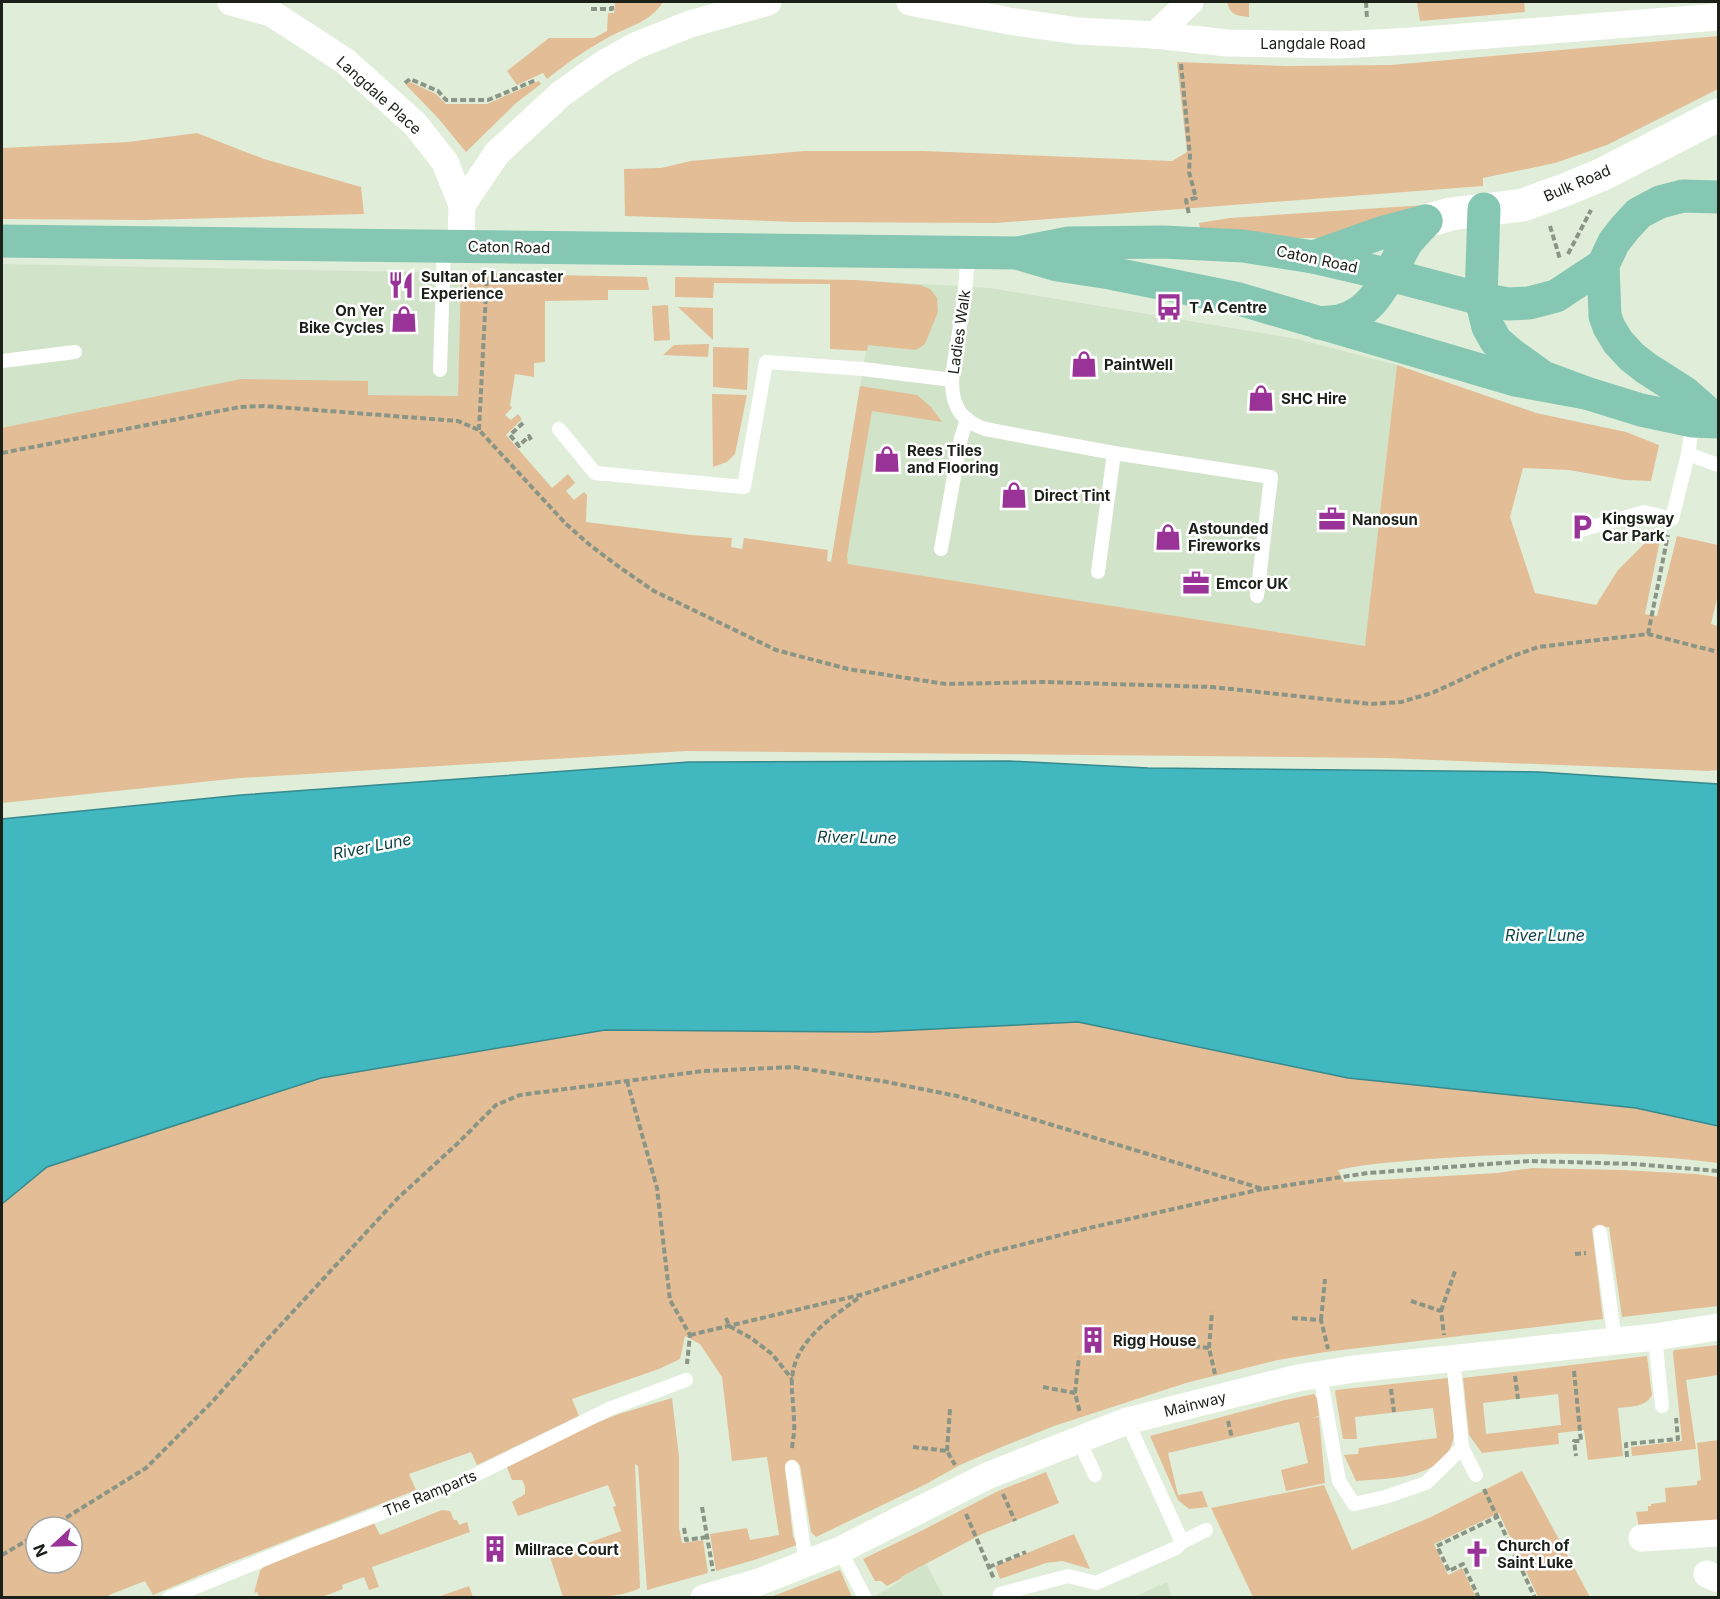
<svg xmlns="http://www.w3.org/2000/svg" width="1720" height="1599" viewBox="0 0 1720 1599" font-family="Inter,sans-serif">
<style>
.built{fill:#d1e3c8}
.green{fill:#e2bd96;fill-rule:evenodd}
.water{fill:#41b7bf;stroke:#368a8d;stroke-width:1.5}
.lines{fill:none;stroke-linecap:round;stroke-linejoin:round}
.path{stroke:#8b9586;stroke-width:4;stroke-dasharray:6 3;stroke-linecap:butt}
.service{stroke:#fff;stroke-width:14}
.minor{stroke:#fff;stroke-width:27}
.tertiary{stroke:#fff;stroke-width:33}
.primary{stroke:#85c7b2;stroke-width:33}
.labels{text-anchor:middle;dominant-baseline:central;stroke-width:5;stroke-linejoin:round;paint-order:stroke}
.street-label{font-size:15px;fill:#1b2018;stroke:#fff}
.poi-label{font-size:15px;font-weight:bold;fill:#1b2018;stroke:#fff;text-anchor:start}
.water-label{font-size:16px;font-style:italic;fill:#0f4447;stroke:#fff}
</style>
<rect width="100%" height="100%" fill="#e0eed9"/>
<g class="built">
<polygon points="2,264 461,273 458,396 368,395 368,382 2,428"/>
<polygon points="854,280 990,288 1297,339 1397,365 1366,646 832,562 867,345"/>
<polygon points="926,1564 944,1597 872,1598 902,1580 901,1577"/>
<polygon points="1167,1582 1172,1597 1134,1597"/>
</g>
<g class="green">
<path d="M 615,2 L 663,2 C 651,22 629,26 609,37 C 587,49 567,63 547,79 L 543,73 L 517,85 L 507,71 L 549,38 L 594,38 L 607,31 L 608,13 L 614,13 Z"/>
<path d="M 1227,2 L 1249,2 L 1249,17 C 1237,16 1230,15 1227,2 Z"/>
<polygon points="1417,2 1524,2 1525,12 1420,21"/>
<polygon points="1718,36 1718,89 1607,145 1555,163 1483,178 1483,186 996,223 797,222 625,216 624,169 661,168 691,161 804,151 923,151 1172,161 1187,152 1177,62 1286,66 1391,65"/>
<polygon points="539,81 541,84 516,103 466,152 438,118 406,85 410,82 436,94 446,104 487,104"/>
<polygon points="197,133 264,159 361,187 364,214 145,220 2,219 2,148 128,142"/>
<polygon points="1426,205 1318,238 1290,238 1200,228 1199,223 1230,218"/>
<polygon points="461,273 647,277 649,290 608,290 608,300 545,301 545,362 534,363 534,377 515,374 510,405 512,408 505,415 511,420 518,414 522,419 506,435 552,488 568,474 575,483 566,491 574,500 584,492 587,495 586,522 691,535 732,538 731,547 742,549 744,538 828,550 827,561 831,562 860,386 917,395 931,407 942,422 872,411 847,556 848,564 1365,646 1397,365 1536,413 1626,432 1659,445 1651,481 1625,480 1569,470 1523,468 1510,517 1535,593 1596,605 1618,570 1651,537 1660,540 1645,614 1657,616 1677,536 1718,545 1718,594 1711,624 1718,626 1718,770 1708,771 1385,758 687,751 240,778 2,803 2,428 241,379 368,381 368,395 458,396"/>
<polygon points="675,277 854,280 920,285 930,289 937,298 938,312 925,344 916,350 868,345 867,351 830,349 830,284 714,283 713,298 675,297"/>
<polygon points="668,305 670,340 654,341 652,306"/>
<polygon points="678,307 713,308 713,340"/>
<polygon points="709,344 708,357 663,355 674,345"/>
<polygon points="713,347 749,348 747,390 713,387"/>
<polygon points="712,394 747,395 735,454 727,462 713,467"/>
<path d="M 1078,1022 L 1348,1078 L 1636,1108 L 1718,1127 L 1718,1163 C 1625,1151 1523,1152 1429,1159 C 1399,1162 1368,1163 1338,1170 L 1344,1182 L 1497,1173 L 1532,1168 L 1622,1170 L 1696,1174 L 1718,1177 L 1718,1306 L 1622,1317 L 1609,1227 L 1592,1228 L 1603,1319 L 1325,1352 L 1278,1360 L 1186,1383 L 1054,1426 L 1004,1446 L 960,1465 L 926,1484 L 816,1537 L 811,1532 L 800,1465 L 785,1468 L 793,1536 L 797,1545 L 754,1560 L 716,1571 L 710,1534 L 747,1528 L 750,1540 L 779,1535 L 767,1457 L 732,1461 L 722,1377 L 700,1344 L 685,1336 L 680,1359 L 659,1369 L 572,1399 L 579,1416 L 477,1465 L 471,1452 L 409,1474 L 416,1490 L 227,1564 L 153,1595 L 145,1581 L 109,1595 L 109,1597 L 2,1598 L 2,1204 L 47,1167 L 321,1078 L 605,1030 L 873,1032 ZM 36,1527 L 72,1527 L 72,1563 L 36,1563 Z"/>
<polygon points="1718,1345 1718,1375 1686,1380 1696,1449 1632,1456 1631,1447 1682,1441 1673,1353 1674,1350"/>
<path d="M 1647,1356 L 1652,1395 C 1645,1408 1631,1406 1618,1408 L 1623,1456 L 1588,1460 L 1584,1430 L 1558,1433 L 1559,1444 L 1482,1453 L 1469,1435 L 1463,1378 ZM 1558,1394 L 1561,1425 L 1486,1434 L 1483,1403 Z"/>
<path d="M 1448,1378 L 1454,1436 C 1446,1480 1390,1478 1356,1481 L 1344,1455 L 1358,1454 L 1359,1448 L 1437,1438 L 1433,1408 L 1355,1417 L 1357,1439 L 1343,1439 L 1335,1392 L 1336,1390 Z"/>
<polygon points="1314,1394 1317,1399 1319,1416 1312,1418 1319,1417 1325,1483 1286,1491 1281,1470 1308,1463 1299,1422 1168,1453 1178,1495 1202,1491 1208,1507 1189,1509 1178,1500 1150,1436 1281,1401"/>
<path d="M 672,1398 L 679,1457 L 679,1528 L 682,1543 L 703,1540 L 708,1573 L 647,1590 L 638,1466 L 635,1464 L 640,1588 C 619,1599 587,1597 563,1597 L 550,1557 L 621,1531 L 613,1507 L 616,1506 L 608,1485 L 518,1516 L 512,1502 L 525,1494 L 525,1486 L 522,1480 L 512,1480 L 506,1465 L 573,1432 L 619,1414 Z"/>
<polygon points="1718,1440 1718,1520 1639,1527 1636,1512 1648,1511 1648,1506 1651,1506 1651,1504 1666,1502 1665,1488 1697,1485 1697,1481 1701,1480 1697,1443"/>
<polygon points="1522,1471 1590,1597 1538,1597 1499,1513 1434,1544 1448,1575 1462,1568 1476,1597 1253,1597 1211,1508 1324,1485 1352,1550 1431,1517"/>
<polygon points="1046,1472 1059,1503 982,1534 901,1577 902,1578 887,1586 881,1581 875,1581 863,1559 923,1530 998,1491"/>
<polygon points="442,1510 450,1511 454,1520 457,1520 459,1525 467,1522 470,1532 372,1567 379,1587 369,1590 364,1577 342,1585 343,1589 322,1597 259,1597 257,1592 254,1593 260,1571 266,1564 373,1521 380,1535"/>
<polygon points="1074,1534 1090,1569 1062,1561 1046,1563 1000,1579 995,1566"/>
<polygon points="840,1570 852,1597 771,1597"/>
<polygon points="469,1586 473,1597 438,1597"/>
</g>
<polygon class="water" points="1009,761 1148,768 1539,772 1718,784 1718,1126 1636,1108 1348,1078 1078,1022 873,1032 605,1030 321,1078 47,1167 2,1204 2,819 241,795 689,762"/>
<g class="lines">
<g class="path">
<polyline points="1366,2 1367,19"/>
<polyline points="591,9 612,9 612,2"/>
<polyline points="1181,64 1190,156 1189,172 1196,198 1186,200 1189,215"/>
<polyline points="405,83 410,79 438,91 446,100 488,100 536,80"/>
<polyline points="1550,226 1560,259"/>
<polyline points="1568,254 1591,210"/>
<polyline points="523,423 510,435 519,446 529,436 531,440"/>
<polyline points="479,430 487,274"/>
<polyline points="2,453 240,407 264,406 458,421 479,430 566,524 591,546 622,569 654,591 776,650 848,669 946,684 1045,682 1212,687 1371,704 1401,702 1432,693 1510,657 1538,647 1648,634 1718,652"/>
<polyline points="1648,634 1668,535"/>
<polyline points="627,1081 657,1188 670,1300 690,1335 687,1364"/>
<polyline points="1575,1254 1586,1253"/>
<polyline points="1411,1301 1441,1311 1444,1335"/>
<polyline points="1441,1311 1455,1271"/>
<polyline points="726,1318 729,1326 751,1338 772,1354 792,1379"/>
<polyline points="1292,1318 1321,1320 1328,1349"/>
<polyline points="1321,1320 1325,1279"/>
<polyline points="690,1335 864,1294 988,1253 1089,1228 1262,1189"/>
<polyline points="1176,1344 1209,1348 1215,1374"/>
<polyline points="1209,1348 1212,1312"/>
<polyline points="1574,1371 1581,1441 1574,1441 1576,1456"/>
<polyline points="1515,1376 1518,1399"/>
<polyline points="1043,1387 1075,1393 1080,1413"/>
<polyline points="1391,1389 1394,1412"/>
<polyline points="1075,1393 1079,1357"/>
<polyline points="1228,1421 1232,1438"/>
<polyline points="913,1447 947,1451 955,1465"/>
<path d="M 792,1448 C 793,1439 795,1430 794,1421 C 794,1407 791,1392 792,1379 C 795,1339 832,1318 861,1296"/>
<polyline points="947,1451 950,1409"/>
<polyline points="1627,1457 1626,1444 1678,1439 1676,1418"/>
<polyline points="1484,1489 1535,1598"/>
<polyline points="1003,1494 1015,1521"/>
<polyline points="702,1507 713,1571"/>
<polyline points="966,1514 994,1579"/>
<polyline points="51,1527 146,1468 213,1401 264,1343 398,1198 457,1144 496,1105 520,1095 703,1071 794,1067 887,1082 957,1096 1263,1189 1368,1173 1530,1161 1634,1164 1718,1171"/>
<polyline points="684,1528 686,1540 707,1537"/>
<polyline points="2,1555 36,1535"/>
<polyline points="989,1567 1026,1552"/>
<polyline points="1479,1598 1463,1564 1449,1571 1437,1546 1497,1517"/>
</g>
<g class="service">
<path d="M 967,252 C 968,281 962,310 958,339 C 955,361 947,386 957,407 C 962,418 974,425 985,429 L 1114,453 L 1271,477 L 1257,596"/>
<polyline points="2,361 75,352"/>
<polyline points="440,370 444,245"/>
<polyline points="559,429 595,473 744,487 766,362 863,369 952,380"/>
<polyline points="1688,454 1718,465"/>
<polyline points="1581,530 1644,512 1672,519 1688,454 1693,421"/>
<polyline points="941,549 961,438 967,419"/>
<polyline points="1098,572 1114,453"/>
<polyline points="1600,1232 1615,1341"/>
<polyline points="1655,1337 1662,1406"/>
<polyline points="1320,1375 1339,1481 1354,1504 1385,1497 1426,1483 1462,1448 1453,1359"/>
<polyline points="1079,1440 1095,1475"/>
<polyline points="1462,1448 1476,1475"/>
<polyline points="792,1467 806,1564"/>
<polyline points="1182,1542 1206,1530"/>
<polyline points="840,1550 865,1598"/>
<polyline points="1000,1594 1068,1576 1096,1583 1176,1548 1182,1542 1127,1421"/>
<polyline points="169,1598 304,1543 457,1484 609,1409 686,1380"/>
</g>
<g class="minor">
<polyline points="231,2 271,13 345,61 415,124 445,162 462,205 461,246"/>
<polyline points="910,2 1009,21 1078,31 1155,35 1227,43 1338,45 1412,41 1718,17"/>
<polyline points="1155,35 1190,2"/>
<polyline points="462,205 497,153 561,94 603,64 635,46 690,24 768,2"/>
<polyline points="1642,1538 1718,1533"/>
<polyline points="1707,1574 1718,1579"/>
<polyline points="704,1598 759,1582 840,1550 987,1476 1127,1421 1298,1378 1354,1369 1655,1337 1718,1327"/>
</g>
<polyline class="tertiary" points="1426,221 1451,214 1523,205 1567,189 1603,174 1718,115"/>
<g class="primary">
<polyline points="1484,209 1481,299 1488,327 1496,341 1511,354 1543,377 1586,393 1641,410 1693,421 1718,422"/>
<polyline points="2,241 1017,253 1069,243 1163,242 1243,246 1313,257 1390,275 1481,299 1508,304 1529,303 1556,296 1603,265"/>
<polyline points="1023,255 1057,265 1110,273 1239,299 1515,380 1586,393"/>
<polyline points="1313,257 1381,233 1426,221"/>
<path d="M 1319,323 C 1326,322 1335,322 1342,320 C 1378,311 1390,270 1407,242 C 1412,235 1420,228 1426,221"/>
<polyline points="1717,421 1685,393 1646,368 1632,357 1618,342 1609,327 1605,316 1603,265 1614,242 1625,228 1639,213 1660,202 1683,196 1718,197"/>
</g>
</g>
<defs>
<symbol id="restaurant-bare" viewBox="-9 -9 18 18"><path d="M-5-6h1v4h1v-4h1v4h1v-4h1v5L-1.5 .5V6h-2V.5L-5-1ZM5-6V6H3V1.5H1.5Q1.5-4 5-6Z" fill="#993397" stroke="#fff" stroke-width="2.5" paint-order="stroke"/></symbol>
<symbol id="bus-bare" viewBox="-9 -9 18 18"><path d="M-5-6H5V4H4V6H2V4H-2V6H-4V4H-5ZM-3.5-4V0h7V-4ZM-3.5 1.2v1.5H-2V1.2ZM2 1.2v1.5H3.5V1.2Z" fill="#993397" stroke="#fff" stroke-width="2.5" paint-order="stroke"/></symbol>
<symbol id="shop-bare" viewBox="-9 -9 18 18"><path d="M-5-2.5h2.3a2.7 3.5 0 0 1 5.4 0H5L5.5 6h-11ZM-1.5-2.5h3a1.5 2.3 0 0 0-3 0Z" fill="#993397" stroke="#fff" stroke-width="2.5" paint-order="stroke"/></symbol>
<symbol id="office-bare" viewBox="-9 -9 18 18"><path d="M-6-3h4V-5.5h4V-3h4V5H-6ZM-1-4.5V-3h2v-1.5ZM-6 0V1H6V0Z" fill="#993397" stroke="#fff" stroke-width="2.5" paint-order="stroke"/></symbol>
<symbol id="parking-bare" viewBox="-9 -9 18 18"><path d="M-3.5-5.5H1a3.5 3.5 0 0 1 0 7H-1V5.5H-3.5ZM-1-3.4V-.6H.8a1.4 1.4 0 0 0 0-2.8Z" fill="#993397" stroke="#fff" stroke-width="2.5" paint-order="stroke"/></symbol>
<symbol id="building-bare" viewBox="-9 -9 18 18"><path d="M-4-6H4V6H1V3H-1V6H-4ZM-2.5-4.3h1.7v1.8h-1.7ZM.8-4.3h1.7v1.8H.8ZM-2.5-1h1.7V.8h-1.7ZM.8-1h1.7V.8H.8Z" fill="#993397" stroke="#fff" stroke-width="2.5" paint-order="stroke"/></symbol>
<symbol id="church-bare" viewBox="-9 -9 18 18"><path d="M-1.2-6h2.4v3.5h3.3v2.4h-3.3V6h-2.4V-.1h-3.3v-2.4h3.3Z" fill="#993397" stroke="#fff" stroke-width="2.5" paint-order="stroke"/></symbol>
</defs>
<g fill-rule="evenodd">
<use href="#restaurant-bare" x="382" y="266" width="38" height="38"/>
<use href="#bus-bare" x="1150" y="288" width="38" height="38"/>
<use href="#shop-bare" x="385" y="300" width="38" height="38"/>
<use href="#shop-bare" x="1065" y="345" width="38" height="38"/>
<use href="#shop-bare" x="1242" y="379" width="38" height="38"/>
<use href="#shop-bare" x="868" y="440" width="38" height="38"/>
<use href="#shop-bare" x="995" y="476" width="38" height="38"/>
<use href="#office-bare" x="1313" y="500" width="38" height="38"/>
<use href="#parking-bare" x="1563" y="508" width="38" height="38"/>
<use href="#shop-bare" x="1149" y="518" width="38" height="38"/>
<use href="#office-bare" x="1177" y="564" width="38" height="38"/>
<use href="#building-bare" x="1074" y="1321" width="38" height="38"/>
<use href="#building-bare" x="476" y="1530" width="38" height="38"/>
<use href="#church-bare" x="1458" y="1535" width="38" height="38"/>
</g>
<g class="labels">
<g class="street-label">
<text x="1313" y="43">Langdale Road</text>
<text transform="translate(379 95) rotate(42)">Langdale Place</text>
<text transform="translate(1577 183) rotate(-23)">Bulk Road</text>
<text transform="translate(509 247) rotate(1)">Caton Road</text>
<text transform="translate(1317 259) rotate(12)">Caton Road</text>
<text transform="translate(959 332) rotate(-82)">Ladies Walk</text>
<text transform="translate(1195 1404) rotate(-14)">Mainway</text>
<text transform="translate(430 1493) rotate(-22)">The Ramparts</text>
</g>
<g class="poi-label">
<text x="421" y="276">Sultan of Lancaster<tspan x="421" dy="17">Experience</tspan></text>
<text x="1189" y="307">T A Centre</text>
<text x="384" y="310" text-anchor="end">On Yer<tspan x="384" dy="17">Bike Cycles</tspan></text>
<text x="1104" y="364">PaintWell</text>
<text x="1281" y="398">SHC Hire</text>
<text x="907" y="450">Rees Tiles<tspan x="907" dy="17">and Flooring</tspan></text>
<text x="1034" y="495">Direct Tint</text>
<text x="1602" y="518">Kingsway<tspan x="1602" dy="17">Car Park</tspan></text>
<text x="1352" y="519">Nanosun</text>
<text x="1188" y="528">Astounded<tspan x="1188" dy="17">Fireworks</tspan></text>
<text x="1216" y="583">Emcor UK</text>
<text x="1113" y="1340">Rigg House</text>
<text x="1497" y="1545">Church of<tspan x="1497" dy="17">Saint Luke</tspan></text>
<text x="515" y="1549">Millrace Court</text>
</g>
<g class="water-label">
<text transform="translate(857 837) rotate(1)">River Lune</text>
<text transform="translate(372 846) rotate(-11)">River Lune</text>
<text x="1545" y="935">River Lune</text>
</g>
</g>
<rect width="1720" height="1599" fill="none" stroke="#1b2018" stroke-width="6"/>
<g transform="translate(54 1545) rotate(248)"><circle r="28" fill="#ffffff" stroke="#a4a6a3" stroke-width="1.5"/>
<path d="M0-4.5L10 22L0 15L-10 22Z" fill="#993397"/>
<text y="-9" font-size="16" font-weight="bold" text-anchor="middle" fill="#1b2018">N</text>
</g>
</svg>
